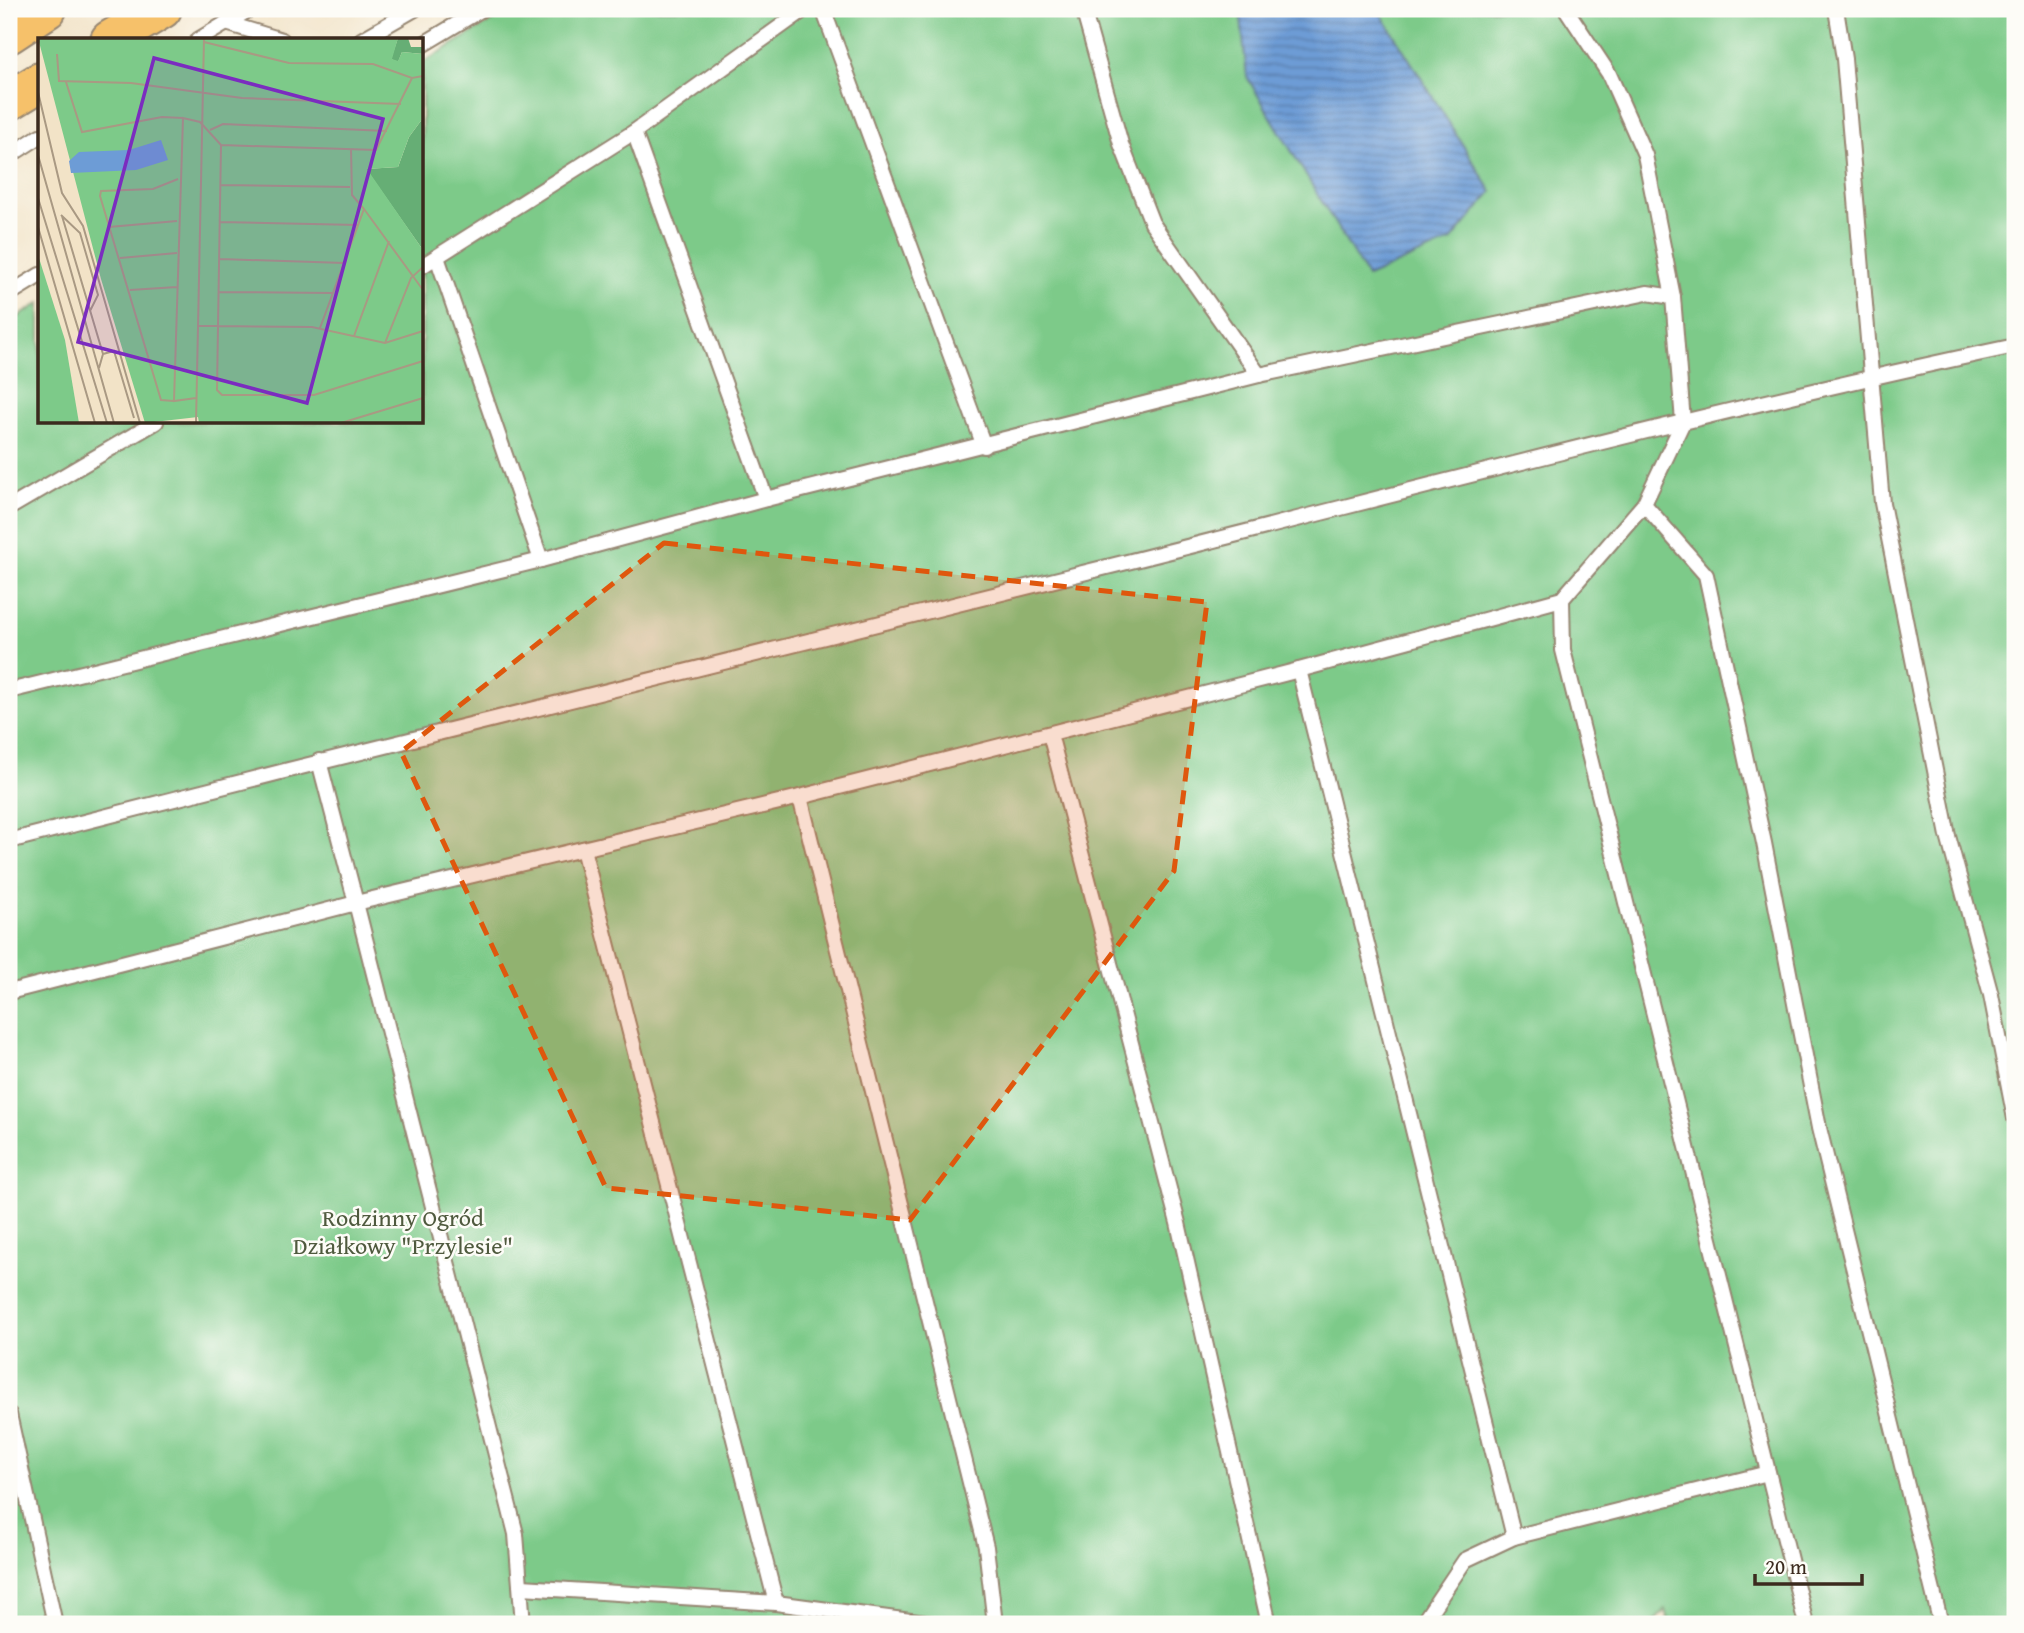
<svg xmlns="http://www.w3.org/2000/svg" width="2024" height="1633" viewBox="0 0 2024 1633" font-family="'Gentium Book Plus',serif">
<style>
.garden{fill:#7dca89;stroke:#5c7a54;stroke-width:2}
.water{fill:url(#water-rules);stroke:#54637a;stroke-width:2}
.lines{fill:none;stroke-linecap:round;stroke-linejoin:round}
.service-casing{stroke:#968672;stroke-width:18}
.motorway-casing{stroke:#968672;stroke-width:42}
.service{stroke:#fff;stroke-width:14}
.motorway{stroke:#f6c16b;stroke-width:38}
.marked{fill:#df570d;fill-opacity:0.2;stroke:#df570d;stroke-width:5;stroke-dasharray:14 9;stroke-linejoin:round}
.labels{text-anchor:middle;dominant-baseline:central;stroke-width:5;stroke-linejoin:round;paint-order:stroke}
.park-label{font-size:24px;fill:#4f5a3e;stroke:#fdfcf7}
.inset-road{fill:none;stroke:#a99983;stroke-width:2}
.view{fill:#7b2cbf;fill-opacity:0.15;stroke:#7b2cbf;stroke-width:3.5}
.inset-edge{fill:none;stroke:#3b2a1e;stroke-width:3.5}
</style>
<defs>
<pattern id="water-rules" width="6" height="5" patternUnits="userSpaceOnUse" patternTransform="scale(1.75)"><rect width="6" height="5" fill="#6d9cd6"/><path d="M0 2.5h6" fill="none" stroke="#5b7fad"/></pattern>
</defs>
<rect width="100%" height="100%" fill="#fdfcf7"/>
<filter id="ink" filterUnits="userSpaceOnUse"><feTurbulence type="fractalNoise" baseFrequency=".0143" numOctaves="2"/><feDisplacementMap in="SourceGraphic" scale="14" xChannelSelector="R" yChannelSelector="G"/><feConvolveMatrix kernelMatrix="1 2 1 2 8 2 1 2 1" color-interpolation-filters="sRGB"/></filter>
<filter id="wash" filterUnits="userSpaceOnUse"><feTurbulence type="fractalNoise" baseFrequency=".00686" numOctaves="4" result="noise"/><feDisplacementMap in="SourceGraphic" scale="28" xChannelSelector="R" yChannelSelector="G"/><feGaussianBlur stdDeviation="1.57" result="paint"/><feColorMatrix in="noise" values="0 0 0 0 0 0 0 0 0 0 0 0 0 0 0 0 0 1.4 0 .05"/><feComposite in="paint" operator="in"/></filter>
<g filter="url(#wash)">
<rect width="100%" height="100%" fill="#f2e3c7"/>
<polygon class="garden" points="512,9 2015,9 2015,1624 1669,1624 1665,1610 1652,1624 9,1624 9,323 40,303 40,422 422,422 422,63"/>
<polygon class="water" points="1240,9 1378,9 1492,192 1451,241 1367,277 1247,77"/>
</g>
<g filter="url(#ink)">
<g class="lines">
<defs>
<g id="service">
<polyline points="823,9 984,446"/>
<polyline points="1083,9 1121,144 1152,223 1259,375"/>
<polyline points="1566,9 1609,74 1645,155 1673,297"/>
<polyline points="1836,9 1844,59 1882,503 1948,836 1991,995 2015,1119"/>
<polyline points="226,23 282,40"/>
<polyline points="198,40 250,9"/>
<polyline points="361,40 415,9"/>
<polyline points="422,45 482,9"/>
<polyline points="634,132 766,499"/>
<polyline points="9,156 40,136"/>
<polyline points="437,257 541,560"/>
<polyline points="422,266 634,132 805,9"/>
<polyline points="9,294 40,275"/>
<polyline points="1644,504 1706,575 1764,843 1819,1128 1941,1624"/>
<polyline points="9,508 156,422"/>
<polyline points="1562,599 1563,650 1806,1624"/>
<polyline points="1299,670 1514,1537"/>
<polyline points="9,691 541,560 766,499 1259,375 1647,293 1673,297 1683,422 1644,504 1562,599 1299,670 800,797 356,903 319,761"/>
<polyline points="1050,734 1178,1223 1269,1624"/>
<polyline points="800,797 986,1547 995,1624"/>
<path d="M 9,841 C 381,745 755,656 1127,562 C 1423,488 1717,409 2015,346"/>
<polyline points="583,849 776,1603"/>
<polyline points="9,992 356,903 516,1534 523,1624"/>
<polyline points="9,1414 55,1624"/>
<polyline points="522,1587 776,1603 933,1624"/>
<polyline points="1422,1624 1465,1560 1514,1537 1768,1473"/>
</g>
<g id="motorway">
<polyline points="9,34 47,9"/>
<polyline points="110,40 162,9"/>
<polyline points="9,101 40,82"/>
</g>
</defs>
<use href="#service" class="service-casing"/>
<use href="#motorway" class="motorway-casing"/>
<use href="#service" class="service"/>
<use href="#motorway" class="motorway"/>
</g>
</g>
<path class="marked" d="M 664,543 L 1207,602 L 1174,871 L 910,1220 L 606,1188 L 401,752 Z"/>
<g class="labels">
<g class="park-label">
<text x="403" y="1217">Rodzinny Ogród<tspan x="403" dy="28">Działkowy "Przylesie"</tspan></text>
</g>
</g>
<g transform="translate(38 38)">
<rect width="385" height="385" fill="#f2e3c7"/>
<path d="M 0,217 L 27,302 L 41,385 L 0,385 Z" fill="#7dca89"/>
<path d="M 360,0 L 370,0 L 373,9 L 385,9 L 385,16 L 364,14 L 360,24 L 353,21 ZM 385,80 L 385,212 L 328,131 L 360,129 L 371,99 Z" fill="#66ae75"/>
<path d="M 0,0 L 360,0 L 354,21 L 360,23 L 364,14 L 385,16 L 385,80 L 371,99 L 360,129 L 329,131 L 385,212 L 385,385 L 161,385 L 160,379 L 107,385 L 63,241 Z" fill="#7dca89"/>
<path d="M 123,102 L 130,122 L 98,132 L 33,135 L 31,123 L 41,114 L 91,112 Z" fill="#6d9cd6"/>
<path class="inset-road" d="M 166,4 L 251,25 L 335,26 L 374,40 L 385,38M 19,16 L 21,43 L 93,45 L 204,60 L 363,66M 28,44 L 44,94 L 124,79 L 145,80M 0,54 L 24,155 L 45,188 L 102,385M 172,92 L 185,86 L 349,93M 183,107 L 338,112 L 374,40M 313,111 L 314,157 L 326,171M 0,117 L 76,385M 183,147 L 312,149M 0,160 L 69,385M 23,177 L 42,195 L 60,257 L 52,273M 24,178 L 65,316 L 61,330M 182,184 L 320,187M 0,189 L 57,385M 71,189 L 139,183M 82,220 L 139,215M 182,221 L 306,225M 92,252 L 139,249M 181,254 L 294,255M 282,290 L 326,171 L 385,252M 385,293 L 347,305 L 274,289 L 180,288 L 179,352 L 184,357 L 276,357 L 385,323M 316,298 L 351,203M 347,305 L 373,240 L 385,229M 65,316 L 76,313 L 96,380M 158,360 L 136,363 L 145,80 L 162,84 L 183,107 L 180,288 L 159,288M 136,363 L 123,362 L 62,158 L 63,153 L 115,151 L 140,141M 158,385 L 166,0M 303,385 L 385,360"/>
<path class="view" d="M 116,20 L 345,81 L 269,365 L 40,304 Z"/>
<rect width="385" height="385" class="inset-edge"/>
</g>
<rect width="2024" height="1633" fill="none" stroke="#fdfcf7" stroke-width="35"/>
<path d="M1755 1574v10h107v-10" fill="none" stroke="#3b2a1e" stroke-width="3.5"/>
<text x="1765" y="1574" font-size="21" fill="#3b2a1e" stroke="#fdfcf7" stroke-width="5" paint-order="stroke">20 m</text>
</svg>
